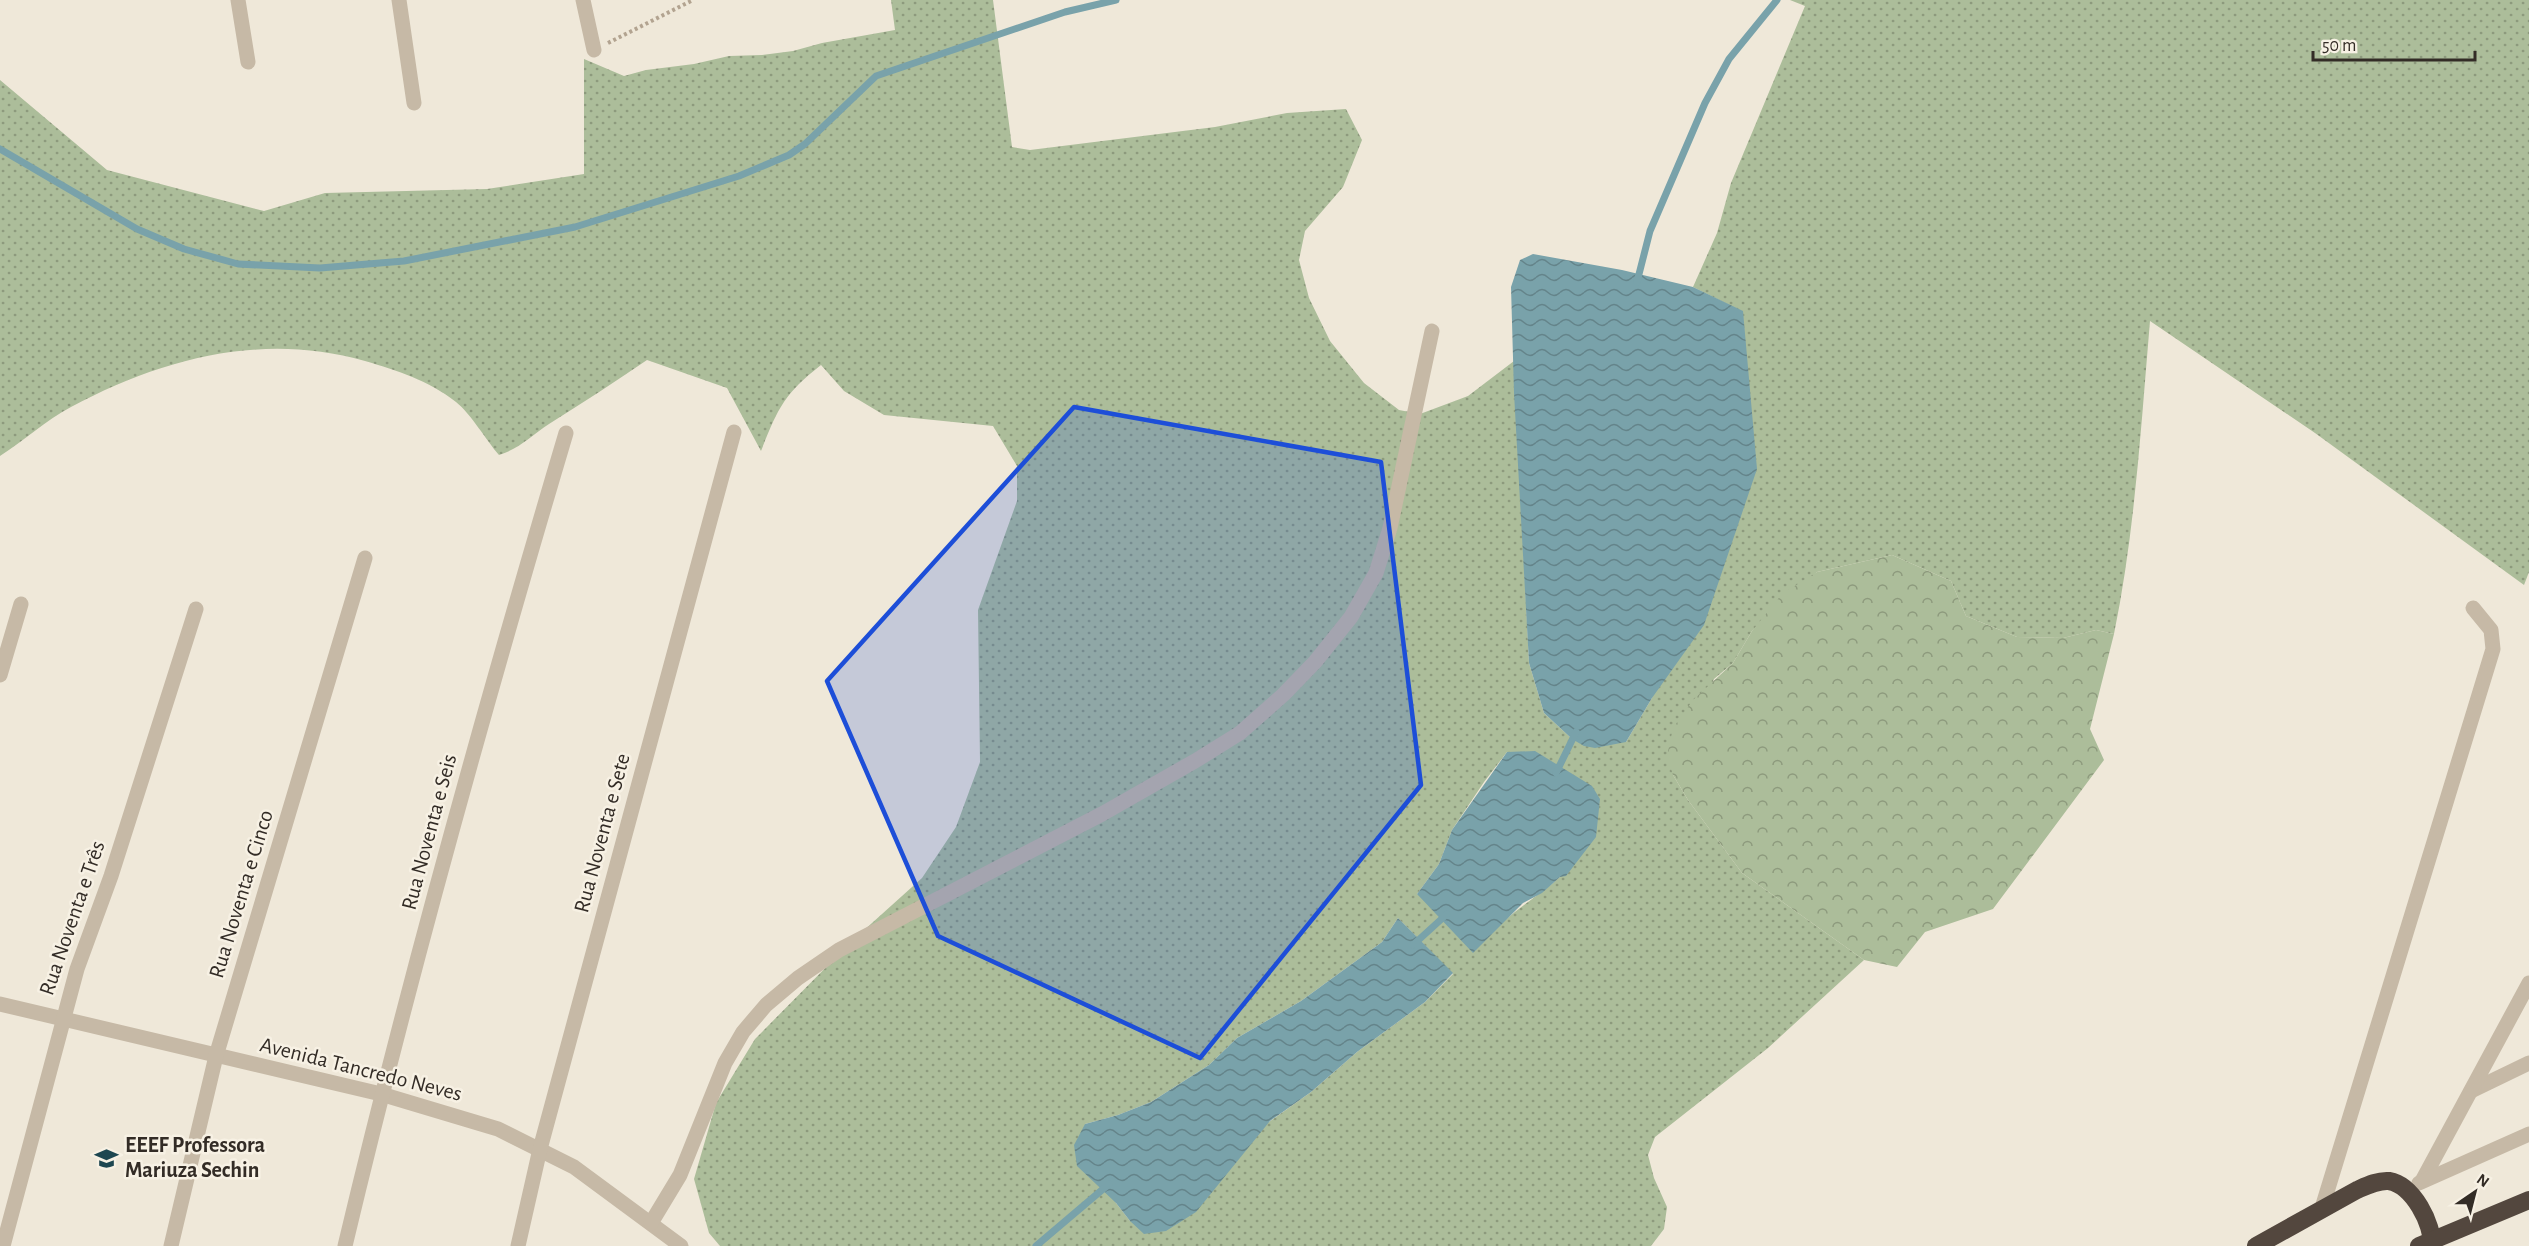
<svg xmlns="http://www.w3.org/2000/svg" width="2529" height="1246" viewBox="0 0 2529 1246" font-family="'Alegreya Sans',sans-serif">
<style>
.grass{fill:url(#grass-dots);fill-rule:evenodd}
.forest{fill:url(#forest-crowns)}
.water{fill:url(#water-waves)}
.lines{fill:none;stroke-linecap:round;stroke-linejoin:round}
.stream{stroke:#79a2aa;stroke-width:7}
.path{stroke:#b2a390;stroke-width:4;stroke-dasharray:3 3;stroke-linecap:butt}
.minor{stroke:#c6b9a6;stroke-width:15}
.highway{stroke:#53473e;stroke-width:18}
.marked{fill:#1d4ed8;fill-opacity:0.2;stroke:#1d4ed8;stroke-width:4.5;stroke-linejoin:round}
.labels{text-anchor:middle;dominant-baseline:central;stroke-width:5;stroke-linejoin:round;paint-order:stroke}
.street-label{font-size:22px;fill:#332c26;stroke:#f7f1e4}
.poi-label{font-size:22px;font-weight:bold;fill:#332c26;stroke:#f7f1e4;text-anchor:start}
</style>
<defs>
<pattern id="grass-dots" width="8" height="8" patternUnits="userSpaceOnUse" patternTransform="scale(1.5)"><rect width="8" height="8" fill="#acbd9a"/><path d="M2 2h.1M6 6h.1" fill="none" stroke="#8d9a7d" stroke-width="1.8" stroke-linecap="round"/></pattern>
<pattern id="forest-crowns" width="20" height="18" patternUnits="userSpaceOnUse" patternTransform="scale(1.5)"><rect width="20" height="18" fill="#acbd9a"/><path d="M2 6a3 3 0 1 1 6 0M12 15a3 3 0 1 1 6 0" fill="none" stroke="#8d9a7d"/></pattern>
<pattern id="water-waves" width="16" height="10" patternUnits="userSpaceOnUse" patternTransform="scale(1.5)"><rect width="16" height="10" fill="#79a2aa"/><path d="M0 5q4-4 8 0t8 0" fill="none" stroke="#64848a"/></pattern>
</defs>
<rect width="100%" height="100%" fill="#efe8d9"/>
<path class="grass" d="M 891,0 L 993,0 L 1012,147 L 1030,150 L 1215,127 L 1287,113 L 1346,109 L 1362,140 L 1343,187 L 1305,231 L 1299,260 L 1309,298 L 1330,341 L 1364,383 L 1399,410 L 1420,414 L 1468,396 L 1514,361 L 1529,663 L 1544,713 L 1572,739 L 1626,742 L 1652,698 L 1743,312 L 1693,287 L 1717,233 L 1731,183 L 1805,6 L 1790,0 L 2529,0 L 2529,572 L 2524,585 L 2315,433 L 2150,321 C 2141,426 2135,531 2114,634 L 2096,630 L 2063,638 L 2017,637 L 1966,616 L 1951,581 L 1892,555 L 1817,572 L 1752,631 L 1733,663 L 1714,679 L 1673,775 L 1688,800 L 1742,873 L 1864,960 L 1768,1048 L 1655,1137 L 1648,1155 L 1654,1178 L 1667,1207 L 1664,1229 L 1651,1246 L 720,1246 L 709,1233 L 694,1179 L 716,1103 L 755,1039 L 852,941 L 922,878 L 956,827 L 980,762 L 978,610 L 1017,501 L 1017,466 L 993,426 L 884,415 L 844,391 L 821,365 C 784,394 778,408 761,451 L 727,388 L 647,360 C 615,382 582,403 549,424 C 532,435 519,449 499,455 C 486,440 471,414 456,402 C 428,380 398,371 365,361 C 262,332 163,358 71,407 C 46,420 24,441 0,456 L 0,80 L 107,170 L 264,211 L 325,193 L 487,189 L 584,174 L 584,59 L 624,76 L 646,70 L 694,64 L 729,56 L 762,55 L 793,51 L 822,43 L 895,30 ZM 1507,752 L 1560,877 C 1542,893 1522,905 1504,921 L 1417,894 L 1439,864 L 1452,830 L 1484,782 ZM 1398,918 L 1453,974 L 1425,1002 L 1357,1052 L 1311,1092 L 1130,1221 L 1116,1203 L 1085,1124 L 1118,1115 L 1151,1102 L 1209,1065 L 1237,1038 L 1301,1001 L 1382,942 Z"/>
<polygon class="forest" points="1892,555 1951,581 1966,616 2017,637 2063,638 2096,630 2114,634 2090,729 2104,760 1993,909 1925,932 1897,967 1864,960 1742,873 1688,800 1673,775 1667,756 1673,728 1693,700 1733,663 1752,631 1782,594 1817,572"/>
<g class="water">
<polygon points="1533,254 1622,270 1693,287 1743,311 1757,469 1704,625 1652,698 1626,742 1595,748 1584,746 1572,739 1544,713 1529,663 1514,393 1511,287 1520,260"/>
<polygon points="1535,751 1592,786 1600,799 1596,837 1566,876 1560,877 1542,893 1523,903 1473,953 1417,894 1439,864 1452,830 1507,752"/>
<polygon points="1398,918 1453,973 1425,1002 1357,1052 1311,1092 1270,1121 1196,1212 1166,1231 1144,1234 1130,1221 1116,1203 1077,1166 1074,1145 1085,1124 1118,1115 1151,1102 1209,1065 1237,1038 1301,1001 1382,942"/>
</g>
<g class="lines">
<g class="stream">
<polyline points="0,149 137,229 184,249 238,264 320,268 404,261 575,227 739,176 789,155 805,144 876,76 1065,12 1116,0"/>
<polyline points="1637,282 1650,231 1705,103 1729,59 1777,0"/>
<polyline points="1556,773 1576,732"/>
<polyline points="1413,945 1447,914"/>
<polyline points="1036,1246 1109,1184"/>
</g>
<polyline class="path" points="608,43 693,0"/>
<g class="minor">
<polyline points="238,0 248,62"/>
<polyline points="399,0 414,103"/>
<polyline points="583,0 594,50"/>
<polyline points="0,675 21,604"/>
<polyline points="0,1004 381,1094 498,1129 574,1167 681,1246"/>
<polyline points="2471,1091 2529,1063"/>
<polyline points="2422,1181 2529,983"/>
<polyline points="2419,1183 2529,1134"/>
<polyline points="2322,1208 2493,649 2491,630 2473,608"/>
<polyline points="651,1223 680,1175 725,1063 743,1032 766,1005 798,978 839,950 1102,814 1195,761 1240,733 1283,695 1315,662 1351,617 1376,573 1390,528 1432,331"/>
<polyline points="3,1246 77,969 111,876 196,609"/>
<polyline points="171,1246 216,1056 365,558"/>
<path d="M 345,1246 C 410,973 486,702 566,433"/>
<polyline points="518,1246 540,1149 734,432"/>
</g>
<g class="highway">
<path d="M 2256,1246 L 2357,1190 C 2366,1186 2378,1180 2389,1181 C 2413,1185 2433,1224 2432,1246"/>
<polyline points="2419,1246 2529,1200"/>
</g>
</g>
<path class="marked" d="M 1074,407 L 1381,462 L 1421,785 L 1200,1058 L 938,936 L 827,681 Z"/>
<defs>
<symbol id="school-bare" viewBox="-9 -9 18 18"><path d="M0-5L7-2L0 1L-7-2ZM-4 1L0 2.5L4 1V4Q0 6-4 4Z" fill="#1e4751" stroke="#f7f1e4" stroke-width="2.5" paint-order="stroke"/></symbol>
</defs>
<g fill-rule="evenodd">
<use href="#school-bare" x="90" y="1142" width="33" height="33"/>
</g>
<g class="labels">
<g class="street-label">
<text transform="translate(429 832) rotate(-75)">Rua Noventa e Seis</text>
<text transform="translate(602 833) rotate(-75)">Rua Noventa e Sete</text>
<text transform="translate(241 894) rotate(-73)">Rua Noventa e Cinco</text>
<text transform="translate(72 918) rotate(-71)">Rua Noventa e Três</text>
<text transform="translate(361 1069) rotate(14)">Avenida Tancredo Neves</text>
</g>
<g class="poi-label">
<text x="125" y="1145">EEEF Professora<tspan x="125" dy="25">Mariuza Sechin</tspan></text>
</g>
</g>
<g transform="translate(2475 1192) rotate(35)" stroke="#f7f1e4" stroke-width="4.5" paint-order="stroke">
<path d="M0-4.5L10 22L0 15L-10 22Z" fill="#332c26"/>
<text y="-9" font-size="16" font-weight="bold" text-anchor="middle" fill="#332c26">N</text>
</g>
<path d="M2313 51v9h162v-9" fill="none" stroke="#332c26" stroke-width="3"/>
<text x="2322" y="51" font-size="18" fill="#332c26" stroke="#f7f1e4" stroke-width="4.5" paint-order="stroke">50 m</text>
</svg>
